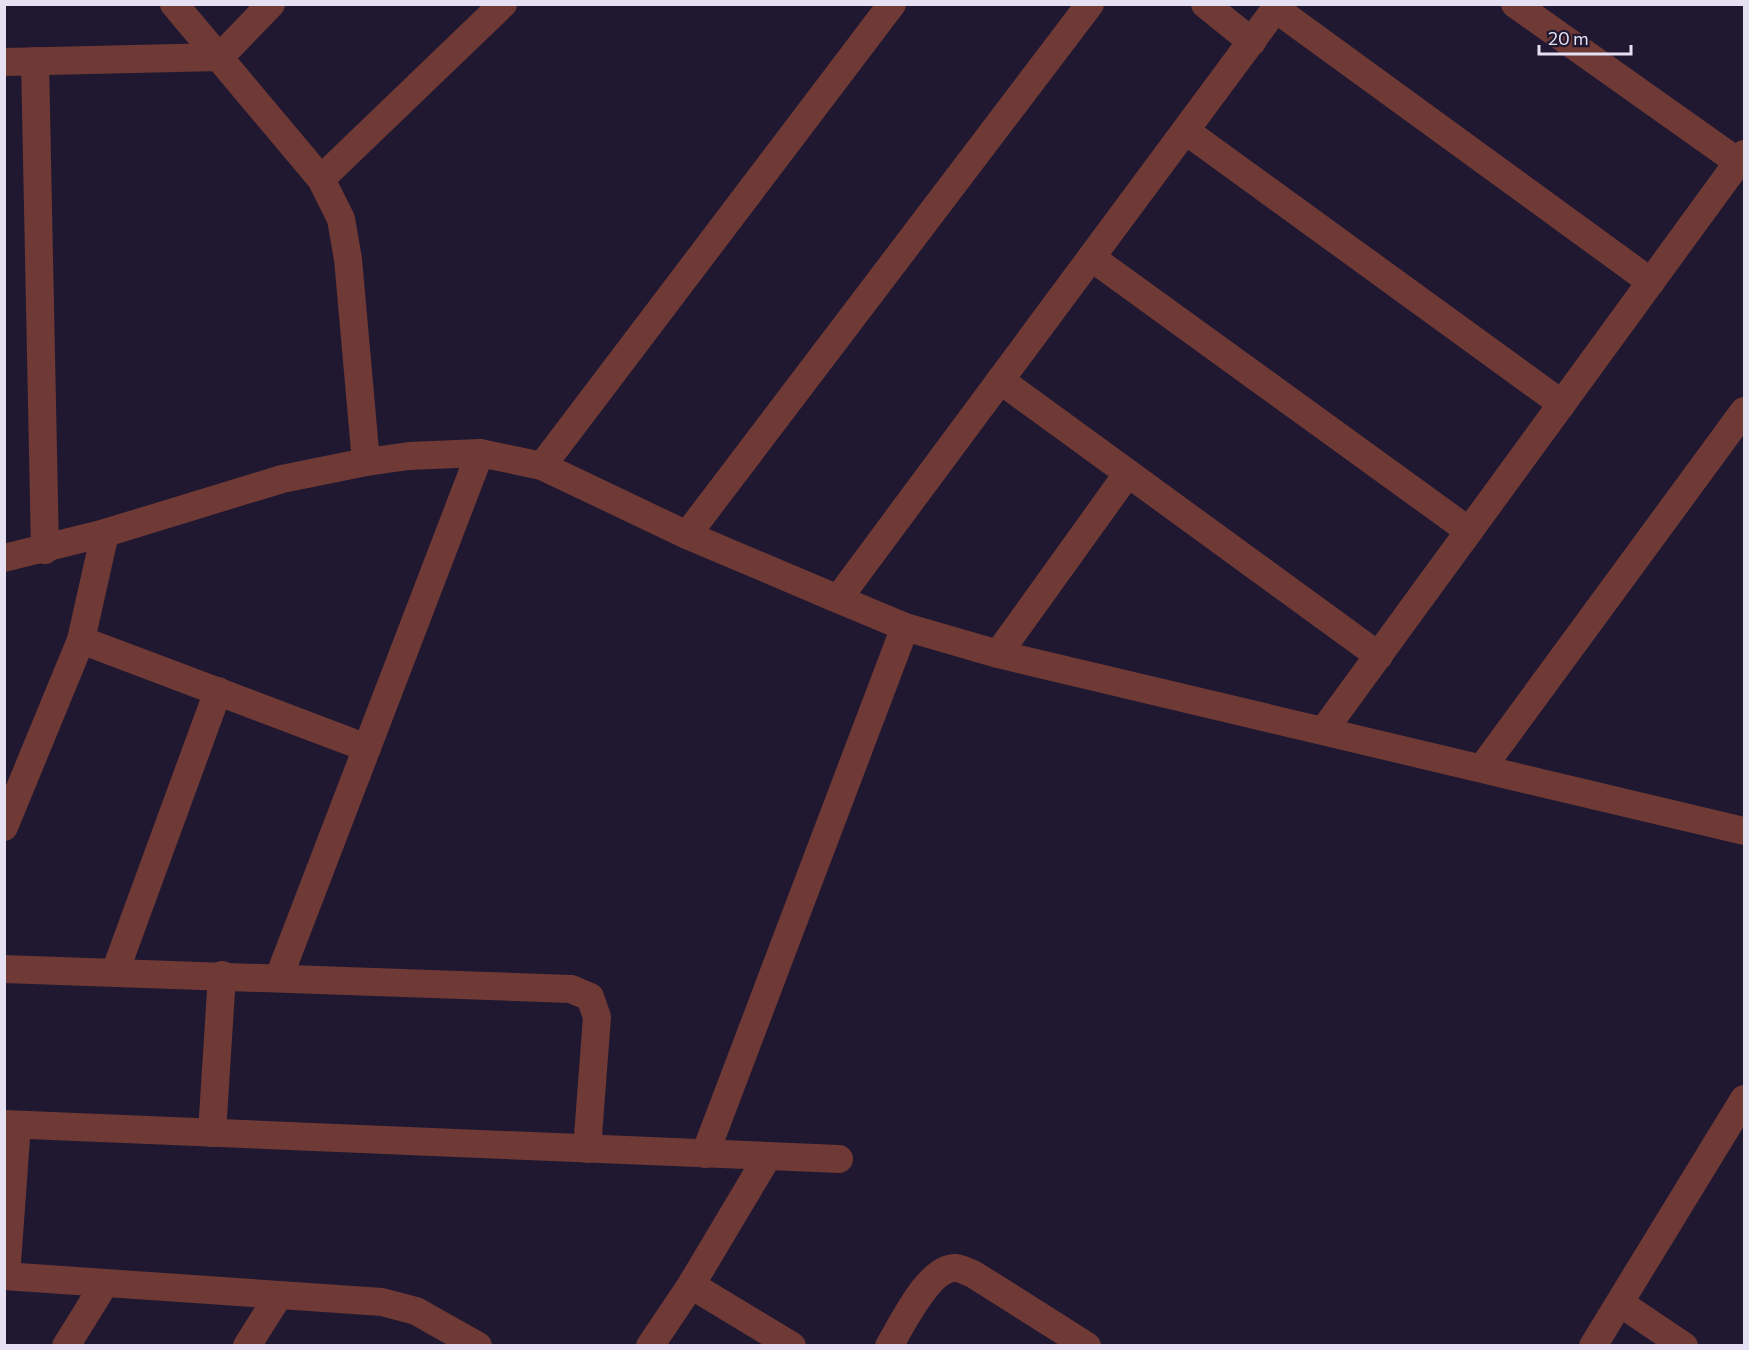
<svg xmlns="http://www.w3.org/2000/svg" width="1749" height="1350" viewBox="0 0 1749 1350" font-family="Commissioner,sans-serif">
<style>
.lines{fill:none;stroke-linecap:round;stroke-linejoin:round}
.minor{stroke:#6f3935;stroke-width:28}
</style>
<rect width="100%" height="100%" fill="#1f1830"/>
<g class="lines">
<g class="minor">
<polyline points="174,4 321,179 341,219 348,259 366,462"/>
<polyline points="1205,4 1252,42"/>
<polyline points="1515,4 1738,162"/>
<polyline points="1276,9 1651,282"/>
<polyline points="35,61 45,550"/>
<polyline points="4,62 220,57 271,4"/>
<polyline points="1186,131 1562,404"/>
<polyline points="321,179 503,4"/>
<polyline points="1092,258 1469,531"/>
<polyline points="1000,380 1379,656"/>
<polyline points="542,466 892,4"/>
<polyline points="687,535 1090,4"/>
<polyline points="4,558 105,533 282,479 366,462 409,456 480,453 542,466 687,535 838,599 905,627 998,654 1744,831"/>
<polyline points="838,599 1279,4"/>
<polyline points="81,640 367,748"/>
<polyline points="998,654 1128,473"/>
<polyline points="1324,730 1744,154"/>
<polyline points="1482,768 1744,411"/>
<polyline points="4,827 81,640 105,533"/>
<polyline points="4,969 571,989 590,997 597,1017 587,1149"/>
<polyline points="115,972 218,691"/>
<polyline points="279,977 480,453"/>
<polyline points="4,1124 839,1159"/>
<polyline points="212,1133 222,975"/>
<polyline points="705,1154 905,627"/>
<polyline points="4,1276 382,1302 416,1311 478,1346"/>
<polyline points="6,1276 17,1125"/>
<polyline points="691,1285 792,1346"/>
<polyline points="1620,1303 1684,1346"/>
<polyline points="66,1346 105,1283"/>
<polyline points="247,1346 279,1295"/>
<polyline points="650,1346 691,1285 768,1156"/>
<path d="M 889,1346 C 902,1325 928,1268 955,1268 C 961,1268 967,1272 973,1274 L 1087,1346"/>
<polyline points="1593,1346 1744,1099"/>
</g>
</g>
<rect width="1749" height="1350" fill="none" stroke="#e5e1f2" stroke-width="12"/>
<path d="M1539 45v9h92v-9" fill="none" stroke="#e5e1f2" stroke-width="3"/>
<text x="1548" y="45" font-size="18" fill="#e5e1f2" stroke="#1f1830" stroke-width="4.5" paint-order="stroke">20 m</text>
</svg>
